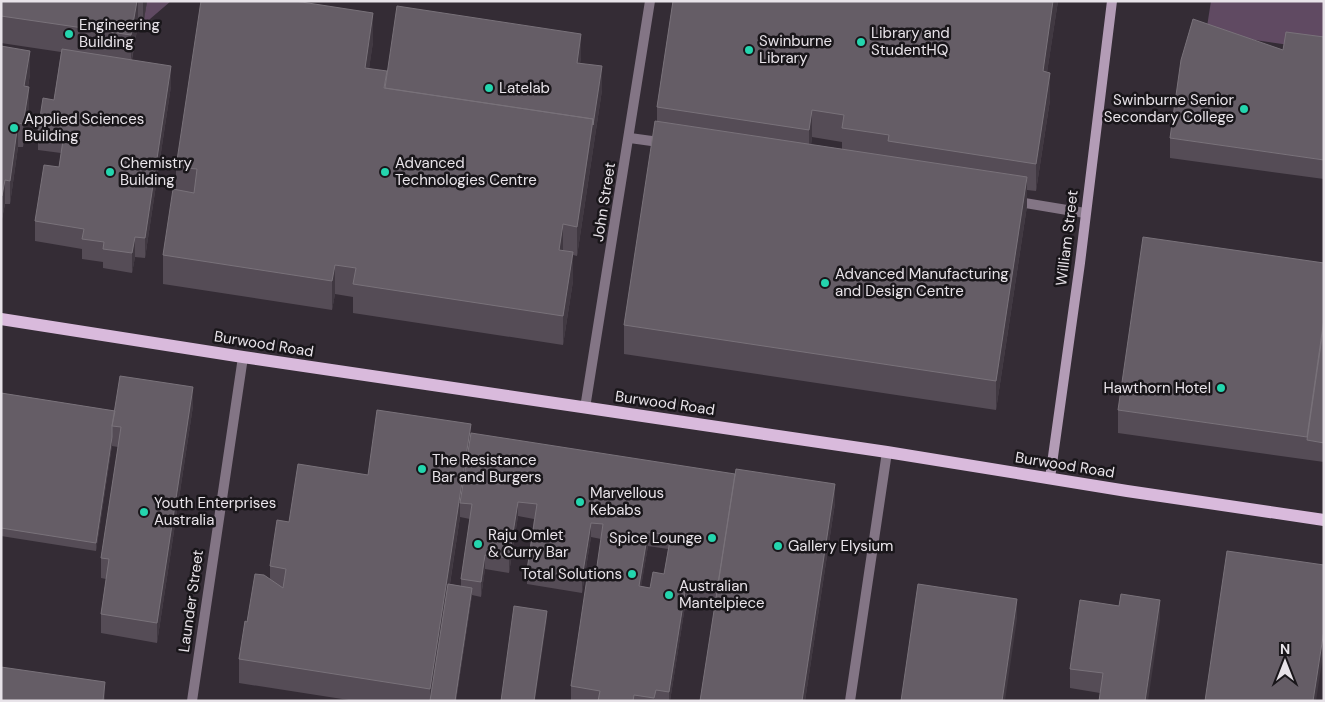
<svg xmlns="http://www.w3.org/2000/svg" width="1325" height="702" font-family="'DM Sans',sans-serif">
<rect width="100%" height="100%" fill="#342c35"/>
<!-- green -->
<path fill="#604a62" d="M 147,1 L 171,1 L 143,25 Z
M 1211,1 L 1324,1 L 1324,50 L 1206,33 Z"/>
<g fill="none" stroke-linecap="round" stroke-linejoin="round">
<!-- street -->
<path stroke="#837585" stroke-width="10" d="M 630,138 L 666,143
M 1013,201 L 1085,213
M 585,408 L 650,1
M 192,701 L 243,357
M 850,701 L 887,452"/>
<!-- secondary -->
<path stroke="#b39cb6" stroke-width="10" d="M 1050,478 L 1080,263 L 1112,1"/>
<!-- primary -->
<path stroke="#d9badc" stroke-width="12" d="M 1,319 L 243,357 L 887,452 L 1127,491 L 1324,520"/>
</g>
<!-- wall -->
<path fill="#554c56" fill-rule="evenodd" d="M 1,1 L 147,1 L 143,25 L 138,24 L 132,60 L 171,86 L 145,258 L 135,257 L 132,273 L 103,268 L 103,262 L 82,259 L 82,249 L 35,241 L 35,221 L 59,167 L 61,153 L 38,150 L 38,130 L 54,100 L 61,52 L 1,43 Z
M 673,1 L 1058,1 L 1047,72 L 1050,100 L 1036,191 L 1027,190 L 1027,206 L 996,410 L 624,354 L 624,325 L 657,122 L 657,107 ZM 812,137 L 842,142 L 842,149 L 811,145 Z
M 1324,37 L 1324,179 L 1170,158 L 1170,138 L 1283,50 Z
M 373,42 L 369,68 L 387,76 L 581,57 L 580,63 L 602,90 L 577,256 L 573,255 L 573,281 L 563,345 L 353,313 L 353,297 L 335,294 L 332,310 L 163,284 L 163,255 L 176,190 L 176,167 Z
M 1,46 L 30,74 L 28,87 L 29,110 L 23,147 L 18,147 L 10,204 L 5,204 L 2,219 L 1,219 Z
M 1324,263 L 1324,462 L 1118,433 L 1118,410 Z
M 1,393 L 115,411 L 193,406 L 157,643 L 101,633 L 101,614 L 106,579 L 101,578 L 101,558 L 118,447 L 112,446 L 112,445 L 96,551 L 1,536 Z
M 471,433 L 835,503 L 805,701 L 700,701 L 715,605 L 686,600 L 670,701 L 571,701 L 571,686 L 595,580 L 601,539 L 591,537 L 582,593 L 527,584 L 527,570 L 534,519 L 518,516 L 509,573 L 485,569 L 481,597 L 472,595 L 456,701 L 355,701 L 239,683 L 239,659 L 247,622 L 270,579 L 270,566 L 289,522 L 368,475 ZM 460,517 L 470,519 L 461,579 L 461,586 L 450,584 ZM 648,546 L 668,549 L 664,574 L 650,588 L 641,586 Z
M 1160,620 L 1100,693 L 1070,688 L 1070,669 Z"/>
<!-- shaded-wall -->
<path fill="#413942" d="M 137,1 L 138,1 L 138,24 L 131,62 L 131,35 Z
M 143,1 L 147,1 L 143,25 Z
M 1053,1 L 1058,1 L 1043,99 L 1043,71 Z
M 373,13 L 373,42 L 365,97 L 365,68 Z
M 581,34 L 581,57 L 577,86 L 577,63 Z
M 30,51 L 30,74 L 24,110 L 24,86 Z
M 171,66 L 171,86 L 145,258 L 145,238 Z
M 602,66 L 602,90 L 577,256 L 577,227 Z
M 1050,73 L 1050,100 L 1036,191 L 1036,164 Z
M 29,87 L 29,110 L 23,147 L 23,124 Z
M 812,110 L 812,137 L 809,157 L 809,130 Z
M 18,123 L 18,147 L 10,204 L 10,181 Z
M 1027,177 L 1027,206 L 996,410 L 996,381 Z
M 5,180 L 5,204 L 2,219 L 2,196 Z
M 563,224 L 563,253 L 559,250 Z
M 135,237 L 135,257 L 132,273 L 132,253 Z
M 573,252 L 573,281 L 563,345 L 563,316 Z
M 335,265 L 335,294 L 332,310 L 332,281 Z
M 193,387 L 193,406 L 157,643 L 157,623 Z
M 471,424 L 471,448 L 460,503 L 460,517 L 432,701 L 430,701 L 430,689 Z
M 112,437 L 112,445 L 96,551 L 96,543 Z
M 835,484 L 835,503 L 805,701 L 802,701 Z
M 518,502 L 518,516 L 509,573 L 509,558 Z
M 591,523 L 591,537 L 582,593 L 582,578 Z
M 648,532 L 648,546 L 639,600 L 639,586 Z
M 485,555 L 485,569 L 481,597 L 481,582 Z
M 686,586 L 686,600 L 670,701 L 669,701 L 669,692 Z
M 472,588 L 472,595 L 456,701 L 455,701 Z
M 1017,599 L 1017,619 L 1005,701 L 1002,701 Z
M 1160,600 L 1160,620 L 1148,701 L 1145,701 Z
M 547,611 L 547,619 L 535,701 L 534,701 Z
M 1324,630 L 1324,649 L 1316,701 L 1313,701 Z
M 105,682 L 105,701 L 103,701 Z"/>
<!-- building -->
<path fill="#655d66" stroke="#79727a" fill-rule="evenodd" d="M 1,1 L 137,1 L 131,35 L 1,16 Z
M 201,1 L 295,1 L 373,13 L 365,68 L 387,71 L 384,88 L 593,119 L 577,227 L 563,224 L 559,250 L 573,252 L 563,316 L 353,284 L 356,268 L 335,265 L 332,281 L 163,255 L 173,189 L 194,193 L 197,169 L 176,167 Z
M 673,1 L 1053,1 L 1043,71 L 1050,73 L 1036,164 L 888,141 L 889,135 L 842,128 L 844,115 L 812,110 L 809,130 L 657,107 Z
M 397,6 L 581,34 L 577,63 L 602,66 L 593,125 L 593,119 L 385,88 Z
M 1193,19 L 1283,50 L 1286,32 L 1324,37 L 1324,160 L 1170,138 L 1181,60 Z
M 1,46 L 30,51 L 24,86 L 29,87 L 23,124 L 18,123 L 10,181 L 5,180 L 2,196 L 1,196 Z
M 62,49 L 171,66 L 145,238 L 135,237 L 132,253 L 103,249 L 104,242 L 82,239 L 84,229 L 35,221 L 44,165 L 59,167 L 64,134 L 38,130 L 43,98 L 54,100 Z
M 655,121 L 1027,177 L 996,381 L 624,325 Z
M 1143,237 L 1324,263 L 1324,319 L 1307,437 L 1118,410 Z
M 1324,323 L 1324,443 L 1307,440 Z
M 120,376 L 193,387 L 157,623 L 101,614 L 109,559 L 101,558 L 121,427 L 112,426 Z
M 1,393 L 115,411 L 112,426 L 112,437 L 96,543 L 1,528 Z
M 377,410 L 471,424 L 430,689 L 239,659 L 245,621 L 247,622 L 255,574 L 264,575 L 283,588 L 286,569 L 270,566 L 277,520 L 289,522 L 298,464 L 368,475 Z
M 471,433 L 735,474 L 717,590 L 686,586 L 669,692 L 656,690 L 654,698 L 634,695 L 633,701 L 598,701 L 600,691 L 571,686 L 587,578 L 595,580 L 603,524 L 591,523 L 582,578 L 527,570 L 537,504 L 518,502 L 509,558 L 485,555 L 481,582 L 461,579 L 472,504 L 460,503 ZM 648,532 L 671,535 L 664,574 L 653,572 L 650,588 L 639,586 Z
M 736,469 L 835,484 L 802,701 L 700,701 Z
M 1227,551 L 1324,565 L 1324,630 L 1313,701 L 1205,701 Z
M 448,584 L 472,588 L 455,701 L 430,701 Z
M 918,584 L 1017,599 L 1002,701 L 901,701 Z
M 1121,594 L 1160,600 L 1145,701 L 1099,701 L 1103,673 L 1070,669 L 1080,600 L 1119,606 Z
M 514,606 L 547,611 L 534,701 L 501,701 Z
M 1,667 L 105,682 L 103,701 L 1,701 Z"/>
<!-- markers -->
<g fill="#24d5ae" stroke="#19161a" stroke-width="2">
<circle cx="69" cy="34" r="5"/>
<circle cx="861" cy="42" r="5"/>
<circle cx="749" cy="50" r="5"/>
<circle cx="489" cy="88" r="5"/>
<circle cx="1244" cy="109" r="5"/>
<circle cx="14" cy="128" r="5"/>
<circle cx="110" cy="172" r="5"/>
<circle cx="385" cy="172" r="5"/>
<circle cx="825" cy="283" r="5"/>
<circle cx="1221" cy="388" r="5"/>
<circle cx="422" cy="469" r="5"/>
<circle cx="580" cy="502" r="5"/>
<circle cx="144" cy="512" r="5"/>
<circle cx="712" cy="538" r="5"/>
<circle cx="478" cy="544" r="5"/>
<circle cx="778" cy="546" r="5"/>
<circle cx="632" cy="574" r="5"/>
<circle cx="669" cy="595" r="5"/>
</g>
<g text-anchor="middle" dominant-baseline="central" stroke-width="5" stroke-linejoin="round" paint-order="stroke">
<!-- poi labels -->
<g font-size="15" fill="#e8e3e9" stroke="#19161a" text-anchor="start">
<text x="79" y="25">Engineering<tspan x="79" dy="17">Building</tspan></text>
<text x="871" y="33">Library and<tspan x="871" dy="17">StudentHQ</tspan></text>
<text x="759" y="41">Swinburne<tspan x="759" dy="17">Library</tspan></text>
<text x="499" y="88">Latelab</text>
<text x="1234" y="100" text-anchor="end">Swinburne Senior<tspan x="1234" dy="17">Secondary College</tspan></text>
<text x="24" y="119">Applied Sciences<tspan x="24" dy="17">Building</tspan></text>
<text x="120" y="163">Chemistry<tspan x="120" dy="17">Building</tspan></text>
<text x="395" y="163">Advanced<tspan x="395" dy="17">Technologies Centre</tspan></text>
<text x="835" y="274">Advanced Manufacturing<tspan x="835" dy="17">and Design Centre</tspan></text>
<text x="1211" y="388" text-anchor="end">Hawthorn Hotel</text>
<text x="432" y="460">The Resistance<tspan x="432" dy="17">Bar and Burgers</tspan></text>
<text x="590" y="493">Marvellous<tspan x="590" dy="17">Kebabs</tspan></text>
<text x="154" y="503">Youth Enterprises<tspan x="154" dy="17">Australia</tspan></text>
<text x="488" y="535">Raju Omlet<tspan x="488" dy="17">&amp; Curry Bar</tspan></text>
<text x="702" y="538" text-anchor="end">Spice Lounge</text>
<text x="788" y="546">Gallery Elysium</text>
<text x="622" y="574" text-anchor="end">Total Solutions</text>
<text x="679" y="586">Australian<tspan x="679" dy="17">Mantelpiece</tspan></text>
</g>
<!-- street labels -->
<g font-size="15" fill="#e8e3e9" stroke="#19161a">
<text transform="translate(604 202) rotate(-81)">John Street</text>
<text transform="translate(1067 238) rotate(-83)">William Street</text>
<text transform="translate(264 344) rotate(9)">Burwood Road</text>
<text transform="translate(665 403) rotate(8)">Burwood Road</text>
<text transform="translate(1065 465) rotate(9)">Burwood Road</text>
<text transform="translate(191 601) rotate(-82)">Launder Street</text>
</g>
</g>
<!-- border -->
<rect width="1325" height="702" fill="none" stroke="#e8e3e9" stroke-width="5"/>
<!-- north arrow -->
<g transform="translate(1285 662)" stroke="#19161a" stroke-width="4" paint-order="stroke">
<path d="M0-4L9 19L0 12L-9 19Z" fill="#e8e3e9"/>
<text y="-8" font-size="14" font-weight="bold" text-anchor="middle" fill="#e8e3e9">N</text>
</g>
</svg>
